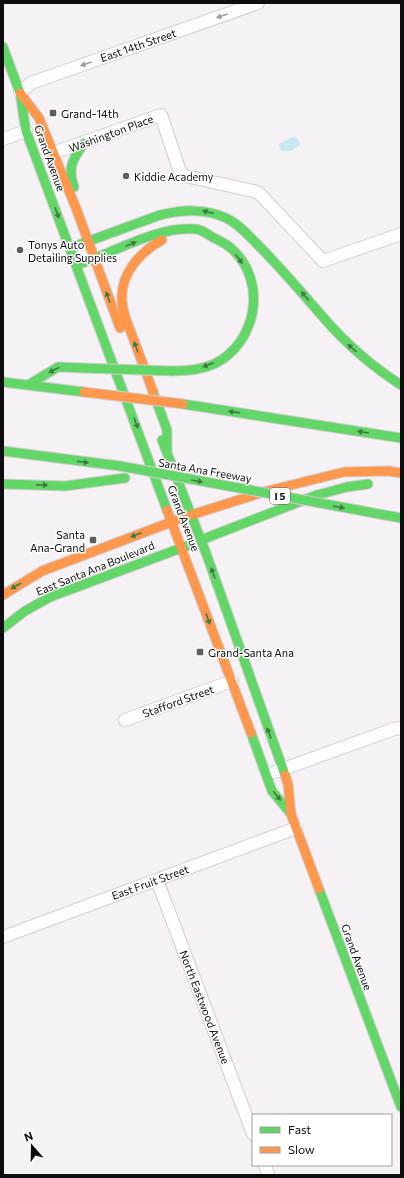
<svg xmlns="http://www.w3.org/2000/svg" width="404" height="1178" font-family="Commissioner,sans-serif">
<rect width="100%" height="100%" fill="#f6f1f5"/>
<!-- water -->
<path fill="#c5e7ed" d="M 291,137 L 297,138 L 300,145 L 291,151 L 281,151 L 279,144 L 289,139 Z"/>
<g fill="none" stroke-linecap="round" stroke-linejoin="round">
<!-- street casing -->
<g stroke="#d1ced1" stroke-width="14">
<path id="street" d="M 20,93 L 31,83 L 258,3
M 3,139 L 26,131
M 53,153 L 161,115 L 181,175 L 258,192 L 323,261 L 401,234
M 125,720 L 232,681
M 275,772 L 394,729 L 401,728
M 157,880 L 253,1134
M 3,937 L 296,828
M 265,1165 L 268,1175"/>
</g>
<!-- fast casing -->
<g stroke="#d1ced1" stroke-width="11">
<path id="fast" d="M 3,47 L 20,93 L 26,131 L 167,510
M 74,187 C 67,167 73,159 84,143
M 70,248 L 160,215 C 182,210 204,208 226,218 C 239,224 248,235 258,245 C 281,268 302,293 323,317 C 347,345 370,365 401,385
M 77,265 C 113,253 157,226 195,229 C 202,229 208,235 214,238 C 220,241 227,244 232,249 C 268,282 257,343 214,364 C 201,370 186,371 172,371
M 3,382 L 84,392
M 28,385 L 58,367 L 83,368
M 153,392 L 167,430 L 167,451
M 183,404 L 401,438
M 162,440 L 206,553 L 285,775
M 3,451 L 120,466
M 3,484 L 65,486 L 125,478
M 201,540 L 317,495 L 347,487 L 368,484
M 3,628 L 25,611 L 50,597 L 192,544
M 251,733 L 272,791 L 291,814
M 319,889 L 401,1107"/>
</g>
<!-- slow casing -->
<g stroke="#d1ced1" stroke-width="11">
<path id="slow" d="M 20,93 L 39,118 L 76,208 L 120,328
M 153,392 C 147,375 141,359 135,343 C 130,329 123,316 122,301 C 120,274 140,252 162,240
M 167,510 L 251,733
M 191,515 L 267,491 L 344,472 L 389,471 L 401,473
M 3,595 L 42,571 L 182,518
M 285,775 L 288,784 L 291,814 L 319,889"/>
</g>
<!-- street -->
<use href="#street" stroke="#fefdfe" stroke-width="12"/>
<!-- fast -->
<use href="#fast" stroke="#63d668" stroke-width="9"/>
<!-- slow -->
<use href="#slow" stroke="#ff974d" stroke-width="9"/>
<!-- fast-bridge casing -->
<g stroke="#d1ced1" stroke-width="11" stroke-linecap="butt">
<path id="fast-bridge" d="M 83,368 L 172,371
M 120,466 L 401,518"/>
</g>
<!-- slow-bridge casing -->
<g stroke="#d1ced1" stroke-width="11" stroke-linecap="butt">
<path id="slow-bridge" d="M 84,392 L 183,404"/>
</g>
<!-- fast-bridge -->
<use href="#fast-bridge" stroke="#63d668" stroke-width="9"/>
<!-- slow-bridge -->
<use href="#slow-bridge" stroke="#ff974d" stroke-width="9"/>
</g>
<!-- one-way arrows -->
<defs><path id="oneway-solid" d="M-6-.8H1V-3.2L6.5 0L1 3.2V.8H-6Z"/></defs>
<g fill="#9e9d9e">
<use href="#oneway-solid" transform="translate(222 16) rotate(161)"/>
<use href="#oneway-solid" transform="translate(86 64) rotate(161)"/>
</g>
<g fill="#3d7c40">
<use href="#oneway-solid" transform="translate(208 212) rotate(-166)"/>
<use href="#oneway-solid" transform="translate(57 213) rotate(70)"/>
<use href="#oneway-solid" transform="translate(131 244) rotate(-22)"/>
<use href="#oneway-solid" transform="translate(239 259) rotate(54)"/>
<use href="#oneway-solid" transform="translate(305 296) rotate(-131)"/>
<use href="#oneway-solid" transform="translate(108 297) rotate(-110)"/>
<use href="#oneway-solid" transform="translate(136 347) rotate(-110)"/>
<use href="#oneway-solid" transform="translate(352 348) rotate(-139)"/>
<use href="#oneway-solid" transform="translate(208 365) rotate(159)"/>
<use href="#oneway-solid" transform="translate(54 370) rotate(153)"/>
<use href="#oneway-solid" transform="translate(234 412) rotate(-172)"/>
<use href="#oneway-solid" transform="translate(136 423) rotate(70)"/>
<use href="#oneway-solid" transform="translate(363 432) rotate(-171)"/>
<use href="#oneway-solid" transform="translate(83 462) rotate(7)"/>
<use href="#oneway-solid" transform="translate(197 481) rotate(10)"/>
<use href="#oneway-solid" transform="translate(42 485) rotate(1)"/>
<use href="#oneway-solid" transform="translate(339 507) rotate(10)"/>
<use href="#oneway-solid" transform="translate(136 535) rotate(159)"/>
<use href="#oneway-solid" transform="translate(213 573) rotate(-110)"/>
<use href="#oneway-solid" transform="translate(16 586) rotate(150)"/>
<use href="#oneway-solid" transform="translate(208 619) rotate(70)"/>
<use href="#oneway-solid" transform="translate(269 733) rotate(-110)"/>
<use href="#oneway-solid" transform="translate(277 796) rotate(51)"/>
</g>
<!-- markers -->
<g fill="#605d60" stroke="#fff" stroke-width="1.5">
<rect x="49" y="109" width="8" height="8" rx="2"/>
<circle cx="126" cy="176" r="4"/>
<circle cx="20" cy="250" r="4"/>
<rect x="89" y="536" width="8" height="8" rx="2"/>
<rect x="196" y="648" width="8" height="8" rx="2"/>
</g>
<g text-anchor="middle" dominant-baseline="central" stroke-width="3" stroke-linejoin="round" paint-order="stroke">
<!-- shield labels -->
<rect fill="#fff" stroke="#575657" stroke-width="1" x="270" y="488" width="20" height="16" rx="3"/>
<g font-size="10" font-weight="bold" fill="#0f0d0f">
<text x="280" y="496">I 5</text>
</g>
<!-- street labels -->
<g font-size="11" fill="#0f0d0f" stroke="#fff">
<text transform="translate(138 45) rotate(-19)">East 14th Street</text>
<text transform="translate(111 133) rotate(-20)">Washington Place</text>
<text transform="translate(50 158) rotate(70)">Grand Avenue</text>
<text transform="translate(205 470) rotate(10)">Santa Ana Freeway</text>
<text transform="translate(184 518) rotate(69)">Grand Avenue</text>
<text transform="translate(95 568) rotate(-22)">East Santa Ana Boulevard</text>
<text transform="translate(178 701) rotate(-20)">Stafford Street</text>
<text transform="translate(150 882) rotate(-20)">East Fruit Street</text>
<text transform="translate(357 957) rotate(70)">Grand Avenue</text>
<text transform="translate(205 1007) rotate(69)">North Eastwood Avenue</text>
</g>
<!-- poi labels -->
<g font-size="11" fill="#0f0d0f" stroke="#fff" text-anchor="start">
<text x="61" y="113">Grand-14th</text>
<text x="134" y="176">Kiddie Academy</text>
<text x="28" y="244">Tonys Auto<tspan x="28" dy="13">Detailing Supplies</tspan></text>
<text x="85" y="534" text-anchor="end">Santa<tspan x="85" dy="13">Ana-Grand</tspan></text>
<text x="208" y="652">Grand-Santa Ana</text>
</g>
</g>
<!-- border -->
<rect width="404" height="1178" fill="none" stroke="#0f0d0f" stroke-width="8"/>
<!-- legend -->
<rect x="252" y="1114" width="140" height="52" fill="#ffffff" stroke="#9f9e9f"/>
<rect x="260" y="1127" width="20" height="6" fill="#63d668" stroke="#9f9e9f"/>
<text x="288" y="1134" font-size="12" fill="#0f0d0f">Fast</text>
<rect x="260" y="1147" width="20" height="6" fill="#ff974d" stroke="#9f9e9f"/>
<text x="288" y="1154" font-size="12" fill="#0f0d0f">Slow</text>
<!-- north arrow -->
<g transform="translate(32 1146) rotate(340)" stroke="#ffffff" stroke-width="3" paint-order="stroke">
<path d="M0-3L7 15L0 10L-7 15Z" fill="#0f0d0f"/>
<text y="-6" font-size="11" font-weight="bold" text-anchor="middle" fill="#0f0d0f">N</text>
</g>
</svg>
